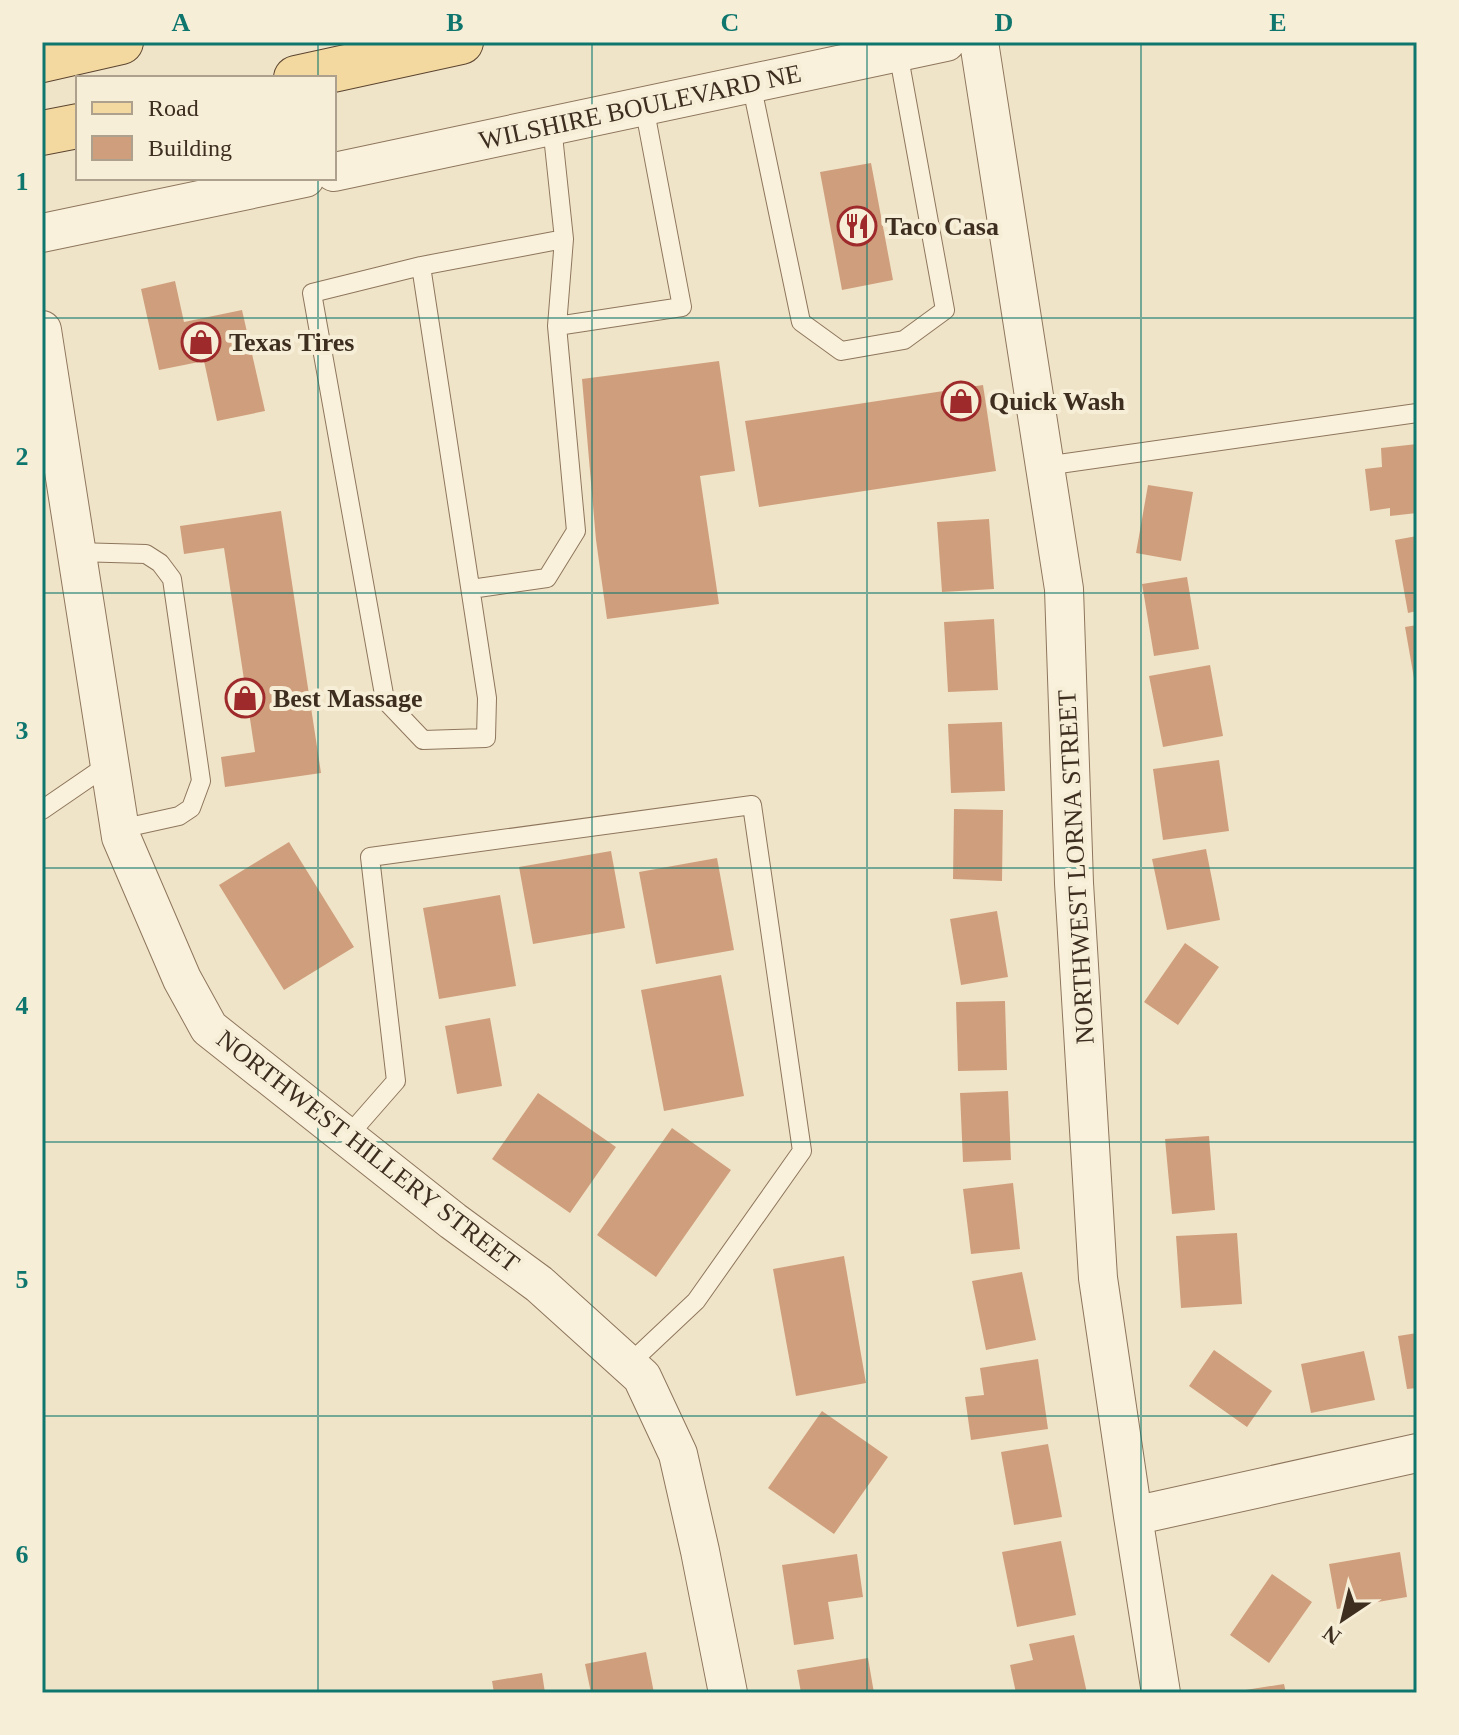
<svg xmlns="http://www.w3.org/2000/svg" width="1459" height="1735" font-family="Georgia,serif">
<rect width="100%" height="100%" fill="#f0e4c8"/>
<!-- building -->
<path fill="#cf9f7d" d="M 871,163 L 893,280 L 842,290 L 820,172 Z
M 175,281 L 184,322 L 242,310 L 265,411 L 217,421 L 204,361 L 159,370 L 141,289 Z
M 719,361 L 735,471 L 700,476 L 719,604 L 607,619 L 596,540 L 582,379 Z
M 983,385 L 996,471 L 759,507 L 745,421 Z
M 1417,444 L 1417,513 L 1390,516 L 1390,508 L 1370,511 L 1365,469 L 1382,467 L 1381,448 Z
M 1148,485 L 1193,492 L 1181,561 L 1136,553 Z
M 281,511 L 321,773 L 225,787 L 221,757 L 255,752 L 224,548 L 184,554 L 180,526 Z
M 989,519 L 994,589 L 942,592 L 937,522 Z
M 1417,536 L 1417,611 L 1408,613 L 1395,540 Z
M 1187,577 L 1199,649 L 1154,656 L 1142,584 Z
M 994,619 L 998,690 L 948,692 L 944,622 Z
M 1417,625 L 1417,684 L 1415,684 L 1405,627 Z
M 1210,665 L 1223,736 L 1163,747 L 1149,676 Z
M 1002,722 L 1005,791 L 951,793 L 948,724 Z
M 1219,760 L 1229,831 L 1163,840 L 1153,769 Z
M 954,809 L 1003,810 L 1002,881 L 953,879 Z
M 289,842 L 354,947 L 284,990 L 219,885 Z
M 1206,849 L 1220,920 L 1167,930 L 1152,859 Z
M 611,851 L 625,928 L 533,944 L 519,867 Z
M 717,858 L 734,950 L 656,964 L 639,872 Z
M 500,895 L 516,986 L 439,999 L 423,908 Z
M 997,911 L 1008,977 L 961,985 L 950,919 Z
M 1185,943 L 1219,967 L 1178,1025 L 1144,1002 Z
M 721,975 L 744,1096 L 664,1111 L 641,990 Z
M 1005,1001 L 1007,1070 L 958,1071 L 956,1002 Z
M 490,1018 L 502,1086 L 457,1094 L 445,1026 Z
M 1008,1091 L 1011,1160 L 963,1162 L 960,1093 Z
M 538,1093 L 616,1147 L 570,1213 L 492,1159 Z
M 672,1128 L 731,1170 L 656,1277 L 597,1235 Z
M 1209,1136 L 1215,1210 L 1172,1214 L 1165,1139 Z
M 1013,1183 L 1020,1249 L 971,1254 L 963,1189 Z
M 1237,1233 L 1242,1304 L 1181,1308 L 1176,1236 Z
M 844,1256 L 866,1383 L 796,1396 L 773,1269 Z
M 1022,1272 L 1036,1340 L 986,1350 L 972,1281 Z
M 1417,1333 L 1417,1388 L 1407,1389 L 1398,1336 Z
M 1214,1350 L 1272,1391 L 1247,1427 L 1189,1386 Z
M 1364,1351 L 1375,1400 L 1311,1413 L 1301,1364 Z
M 1038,1359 L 1048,1429 L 971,1440 L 965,1397 L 984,1395 L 980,1368 Z
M 822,1411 L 888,1457 L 834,1534 L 768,1488 Z
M 1048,1444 L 1062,1517 L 1014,1525 L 1001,1452 Z
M 1061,1541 L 1076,1615 L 1017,1627 L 1002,1552 Z
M 1400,1552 L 1407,1597 L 1337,1609 L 1329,1564 Z
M 857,1554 L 863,1597 L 828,1602 L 834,1639 L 794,1645 L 782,1565 Z
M 1272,1574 L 1312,1602 L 1269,1663 L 1230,1635 Z
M 1074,1635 L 1087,1693 L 1016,1693 L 1010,1665 L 1033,1660 L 1029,1644 Z
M 646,1652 L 654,1693 L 591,1693 L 585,1664 Z
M 868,1658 L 874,1693 L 801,1693 L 797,1670 Z
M 542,1673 L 545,1693 L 494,1693 L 492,1681 Z
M 1284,1684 L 1286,1693 L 1239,1693 L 1239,1691 Z"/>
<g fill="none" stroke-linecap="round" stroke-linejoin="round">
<!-- service casing -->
<g stroke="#8d765c" stroke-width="20">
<path id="service" d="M 751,83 L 801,322 L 841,351 L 904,340 L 945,310 L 898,52
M 552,126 L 564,239 L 557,326 L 682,307 L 644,106
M 421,266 L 312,293 L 385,700 L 423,740 L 486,738 L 487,698 L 421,266 L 564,239
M 1045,466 L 1417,413
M 76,552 L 146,554 L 160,563 L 172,579 L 201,781 L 191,808 L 179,816 L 120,829
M 471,589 L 547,578 L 576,531 L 557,326
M 42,810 L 109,764
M 347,1137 L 396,1081 L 370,857 L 752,805 L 802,1151 L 696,1301 L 628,1365"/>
</g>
<!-- minor casing -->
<g stroke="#8d765c" stroke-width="40">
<path id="minor" d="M 979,42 L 1064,589 L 1074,883 L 1098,1278 L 1133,1516 L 1161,1693
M 334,172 L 946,42
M 42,233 L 305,178
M 42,330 L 121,837 L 182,979 L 209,1028 L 453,1221 L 539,1284 L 642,1377 L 678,1454 L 700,1551 L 728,1693
M 1133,1516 L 1417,1453"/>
</g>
<!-- primary casing -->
<g stroke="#5b4430" stroke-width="46">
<path id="primary" d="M 42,60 L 121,42
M 296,78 L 461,42
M 42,133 L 78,126"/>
</g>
<!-- service -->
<use href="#service" stroke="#faf1dc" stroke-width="18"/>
<!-- minor -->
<use href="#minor" stroke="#faf1dc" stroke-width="38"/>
<!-- primary -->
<use href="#primary" stroke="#f3d9a0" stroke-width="44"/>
</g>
<!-- grid -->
<path fill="none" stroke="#0f766e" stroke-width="2" stroke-opacity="0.55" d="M 318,42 L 318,78M 592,42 L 592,1693M 867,42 L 867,1693M 1141,42 L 1141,1693M 318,178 L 318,1693M 42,318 L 1417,318M 42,593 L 1417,593M 42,868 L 1417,868M 42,1142 L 1417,1142M 42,1416 L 1417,1416"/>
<!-- icons -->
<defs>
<g id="restaurant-ring" transform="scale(2)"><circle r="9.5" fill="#f7eed8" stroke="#9e2a2b" stroke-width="1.5"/><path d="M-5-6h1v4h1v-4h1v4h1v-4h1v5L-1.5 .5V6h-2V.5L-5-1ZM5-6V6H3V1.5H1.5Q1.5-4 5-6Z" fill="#9e2a2b"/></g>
<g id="shop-ring" transform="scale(2)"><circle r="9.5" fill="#f7eed8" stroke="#9e2a2b" stroke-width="1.5"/><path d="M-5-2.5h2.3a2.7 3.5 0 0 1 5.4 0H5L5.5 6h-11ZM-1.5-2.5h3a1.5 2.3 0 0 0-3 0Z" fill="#9e2a2b"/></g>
</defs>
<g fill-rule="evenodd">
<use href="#restaurant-ring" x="857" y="226"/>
<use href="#shop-ring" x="201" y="342"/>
<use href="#shop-ring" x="961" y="401"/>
<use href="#shop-ring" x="245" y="698"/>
</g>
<g text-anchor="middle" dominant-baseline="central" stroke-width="8" stroke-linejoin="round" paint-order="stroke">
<!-- street labels -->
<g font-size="26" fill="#3d2e20" stroke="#f7eed8">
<text transform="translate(640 107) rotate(-12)">WILSHIRE BOULEVARD NE</text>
<text transform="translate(1076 867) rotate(-93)">NORTHWEST LORNA STREET</text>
<text transform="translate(368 1151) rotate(38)">NORTHWEST HILLERY STREET</text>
</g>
<!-- poi labels -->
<g font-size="26" font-weight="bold" fill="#3d2e20" stroke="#f7eed8" text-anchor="start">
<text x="885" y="226">Taco Casa</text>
<text x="229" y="342">Texas Tires</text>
<text x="989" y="401">Quick Wash</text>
<text x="273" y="698">Best Massage</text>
</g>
</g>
<!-- border -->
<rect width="1459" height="1735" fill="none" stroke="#f7eed8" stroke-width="88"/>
<!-- legend -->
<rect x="76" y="76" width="260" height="104" fill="#f7eed8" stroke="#ada18e" stroke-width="2"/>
<rect x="92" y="102" width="40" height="12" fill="#f3d9a0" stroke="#ada18e" stroke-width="2"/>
<text x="148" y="116" font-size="24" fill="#3d2e20">Road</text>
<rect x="92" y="136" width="40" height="24" fill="#cf9f7d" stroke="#ada18e" stroke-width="2"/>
<text x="148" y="156" font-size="24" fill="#3d2e20">Building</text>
<!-- north arrow -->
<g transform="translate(1343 1619) rotate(215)" stroke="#f7eed8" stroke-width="6" paint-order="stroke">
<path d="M0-6L14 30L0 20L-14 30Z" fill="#3d2e20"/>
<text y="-12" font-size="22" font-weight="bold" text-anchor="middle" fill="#3d2e20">N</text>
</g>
<rect x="44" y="44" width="1371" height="1647" fill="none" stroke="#0f766e" stroke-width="3"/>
<g font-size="26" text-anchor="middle" font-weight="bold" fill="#0f766e">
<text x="181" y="31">A</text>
<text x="455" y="31">B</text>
<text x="730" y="31">C</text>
<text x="1004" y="31">D</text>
<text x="1278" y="31">E</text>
<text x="22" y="190">1</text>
<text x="22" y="465">2</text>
<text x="22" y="739">3</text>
<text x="22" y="1014">4</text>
<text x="22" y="1288">5</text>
<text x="22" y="1563">6</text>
</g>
</svg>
